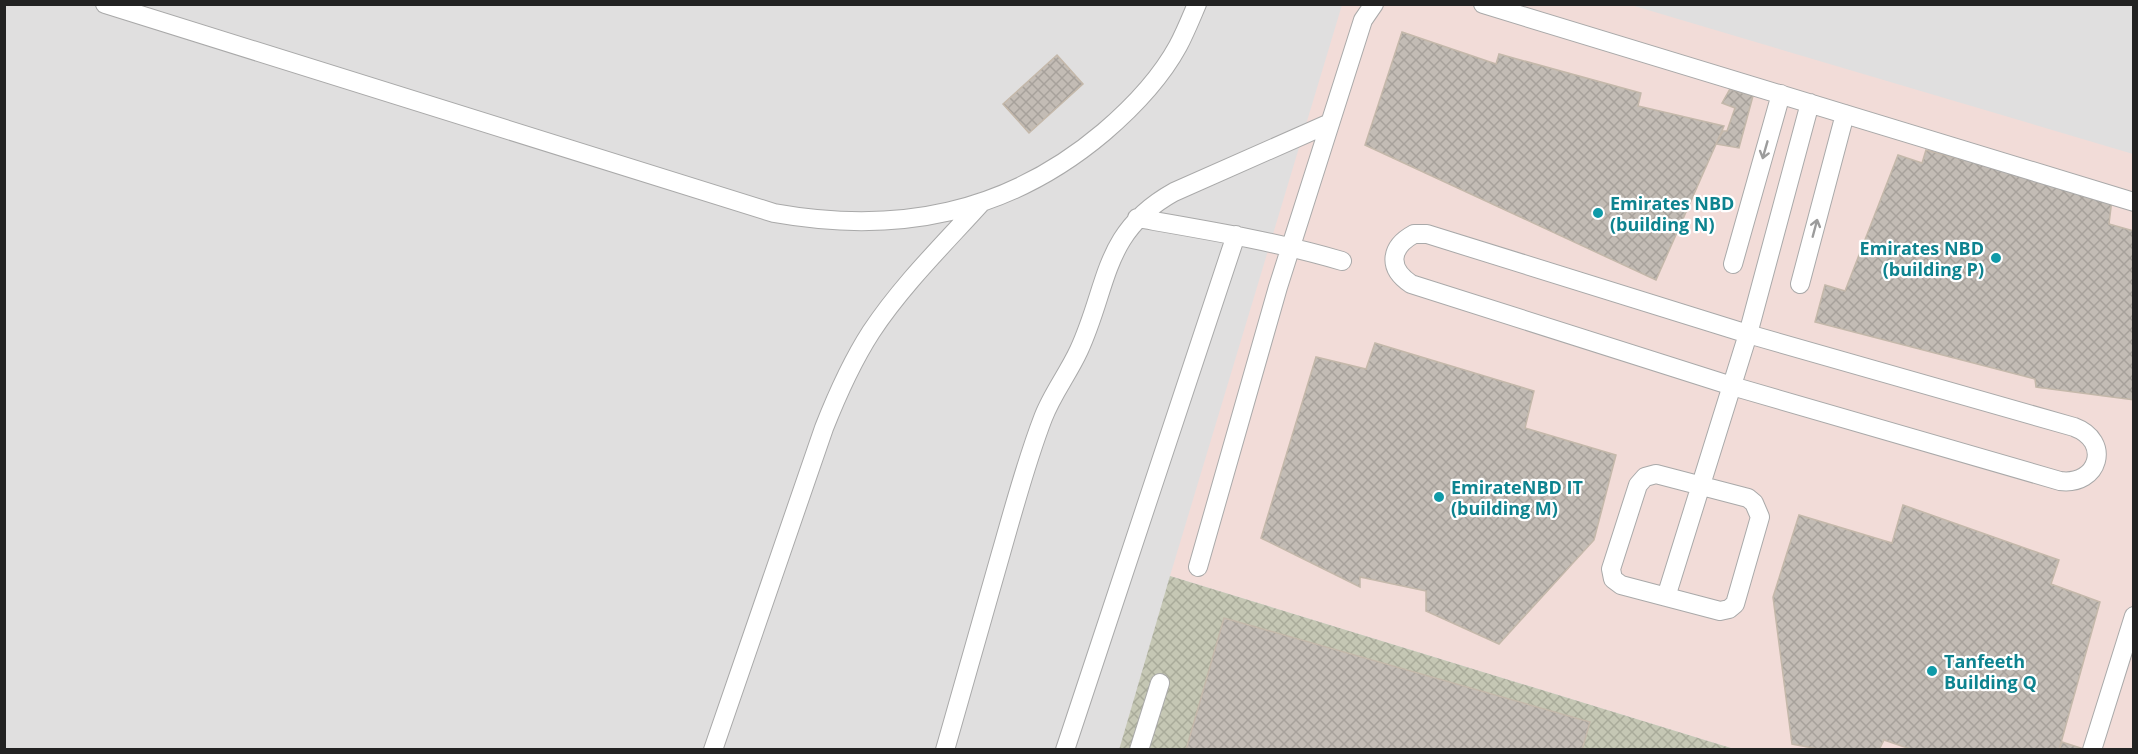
<svg xmlns="http://www.w3.org/2000/svg" width="2138" height="754" font-family="'Open Sans',sans-serif">
<defs>
<pattern id="construction-cross-hatch" width="8" height="8" patternUnits="userSpaceOnUse" patternTransform="scale(1.5)"><rect width="8" height="8" fill="#c5c7b4"/><path d="M0 0l8 8M0 8l8-8" fill="none" stroke="#a9ab9a"/></pattern>
<pattern id="building-cross-hatch" width="8" height="8" patternUnits="userSpaceOnUse" patternTransform="scale(1.5)"><rect width="8" height="8" fill="#c3bcb5"/><path d="M0 0l8 8M0 8l8-8" fill="none" stroke="#a7a19b"/></pattern>
</defs>
<rect width="100%" height="100%" fill="#f2f0e9"/>
<!-- residential -->
<path fill="#e0dfdf" d="M 4,5 L 2133,5 L 2133,749 L 5,749 Z"/>
<!-- commercial -->
<path fill="#f2dcd8" d="M 1342,5 L 1631,5 L 2133,154 L 2133,749 L 1734,749 L 1170,576 Z"/>
<!-- construction -->
<path fill="url(#construction-cross-hatch)" d="M 1170,576 L 1734,749 L 1119,750 Z"/>
<!-- building -->
<path fill="url(#building-cross-hatch)" stroke="#c4b8aa" stroke-width="1.5" d="M 1402,32 L 1496,64 L 1499,54 L 1641,93 L 1638,106 L 1724,126 L 1656,280 L 1365,145 Z
M 1057,55 L 1083,84 L 1029,133 L 1003,104 Z
M 1730,89 L 1753,96 L 1739,148 L 1716,144 L 1723,131 L 1727,131 L 1735,108 L 1722,103 Z
M 1926,150 L 2112,199 L 2109,224 L 2134,231 L 2134,400 L 2036,387 L 2035,379 L 1815,322 L 1825,285 L 1845,291 L 1898,155 L 1922,163 Z
M 1375,343 L 1534,391 L 1525,428 L 1616,455 L 1594,540 L 1499,644 L 1426,611 L 1426,591 L 1360,577 L 1360,587 L 1261,538 L 1316,357 L 1366,369 Z
M 1903,505 L 2059,560 L 2051,584 L 2100,602 L 2059,750 L 1913,750 L 1884,740 L 1879,750 L 1823,750 L 1792,744 L 1773,597 L 1799,515 L 1892,543 Z
M 1224,618 L 1590,722 L 1582,750 L 1186,750 Z
M 2062,742 L 2084,749 L 2083,750 L 2059,750 Z"/>
<g fill="none" stroke-linecap="round" stroke-linejoin="round">
<!-- lane casing -->
<g stroke="#a9a9a9" stroke-width="20">
<path id="lane" d="M 105,4 L 774,213 C 897,235 1007,214 1104,132 C 1132,108 1160,79 1178,46 C 1185,33 1191,18 1197,4
M 1483,4 L 2134,202
M 1137,218 C 1206,230 1274,241 1342,261
M 1414,234 L 1427,234 L 1748,334 L 2074,427 C 2112,441 2099,486 2060,481 L 1732,386 L 1411,284 C 1387,268 1390,247 1414,234 Z
M 1733,264 L 1781,94
M 1800,284 L 1845,114
M 1656,474 L 1748,498 L 1754,503 L 1760,517 L 1735,604 L 1729,609 L 1720,611 L 1621,585 L 1613,579 L 1611,569 L 1638,485 L 1645,477 Z
M 1198,567 L 1278,287 L 1363,20 L 1374,4
M 1666,597 L 1748,334 L 1810,103
M 713,750 L 824,428 C 837,395 851,363 871,332 C 902,285 944,244 982,202
M 945,750 C 964,684 982,618 1001,553 C 1014,508 1026,462 1043,418 C 1052,394 1068,374 1079,350 C 1109,285 1102,232 1174,192 L 1330,123
M 1065,750 L 1236,235
M 1139,750 L 1160,683
M 2092,750 L 2134,616"/>
</g>
<!-- lane -->
<use href="#lane" stroke="#fff" stroke-width="18"/>
</g>
<!-- one-way arrows -->
<defs><path id="oneway-shaft" d="M-6 0H5M1.5-3L5.5 0L1.5 3" fill="none" stroke-width="1.6" stroke-linecap="round" stroke-linejoin="round" transform="scale(1.5)"/></defs>
<g stroke="#9c9c9c">
<use href="#oneway-shaft" transform="translate(1765 150) rotate(106)"/>
<use href="#oneway-shaft" transform="translate(1815 228) rotate(-75)"/>
</g>
<!-- markers -->
<g fill="#0f9aa8" stroke="#fff" stroke-width="2">
<circle cx="1598" cy="213" r="6"/>
<circle cx="1996" cy="258" r="6"/>
<circle cx="1439" cy="497" r="6"/>
<circle cx="1932" cy="671" r="6"/>
</g>
<g text-anchor="middle" dominant-baseline="central" stroke-width="4.5" stroke-linejoin="round" paint-order="stroke">
<!-- culture labels -->
<g font-size="18" font-weight="bold" fill="#0d838f" stroke="#fff" text-anchor="start">
<text x="1610" y="203">Emirates NBD<tspan x="1610" dy="21">(building N)</tspan></text>
<text x="1984" y="248" text-anchor="end">Emirates NBD<tspan x="1984" dy="21">(building P)</tspan></text>
<text x="1451" y="487">EmirateNBD IT<tspan x="1451" dy="21">(building M)</tspan></text>
<text x="1944" y="661">Tanfeeth<tspan x="1944" dy="21">Building Q</tspan></text>
</g>
</g>
<!-- border -->
<rect width="2138" height="754" fill="none" stroke="#222222" stroke-width="12"/>
</svg>
